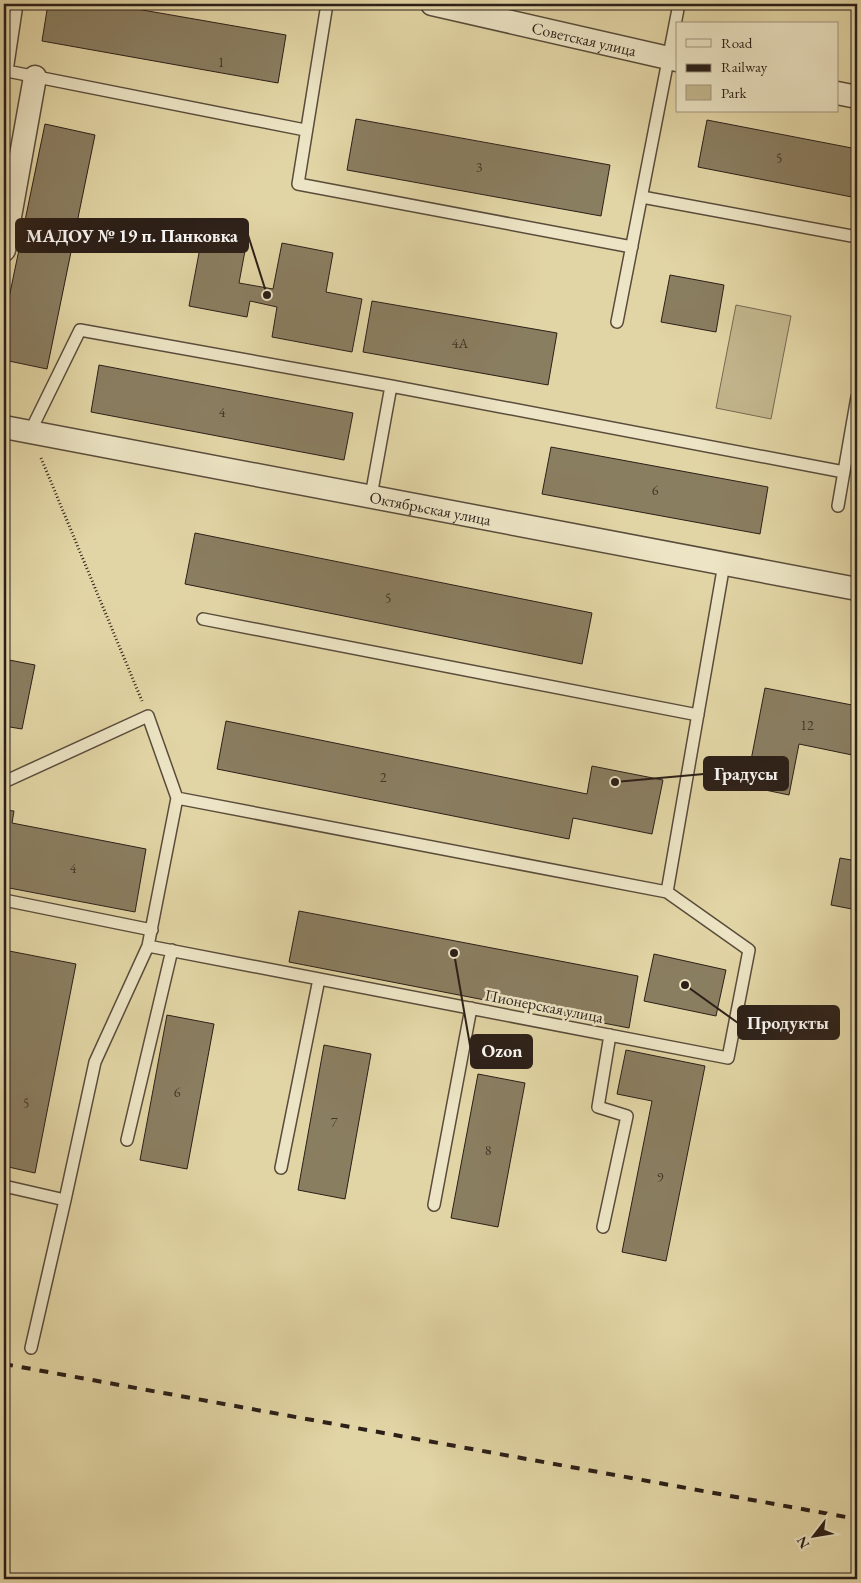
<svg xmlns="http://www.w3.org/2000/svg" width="861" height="1583" font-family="'EB Garamond',serif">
<rect width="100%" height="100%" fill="#e2d5a5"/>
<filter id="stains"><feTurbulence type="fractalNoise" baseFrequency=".004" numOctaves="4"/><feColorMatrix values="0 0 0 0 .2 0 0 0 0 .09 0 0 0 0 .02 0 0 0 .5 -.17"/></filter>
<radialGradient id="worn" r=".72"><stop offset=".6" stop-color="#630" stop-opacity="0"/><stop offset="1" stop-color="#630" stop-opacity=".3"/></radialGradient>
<!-- green -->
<path fill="#c3b68d" stroke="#776a52" d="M 736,305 L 791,316 L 771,419 L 716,408 Z"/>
<!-- building -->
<path fill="#8a7e61" stroke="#2b1f18" d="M 48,4 L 108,4 L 286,35 L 278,83 L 42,41 Z
M 356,119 L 610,165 L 601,216 L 347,170 Z
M 707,120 L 857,149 L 857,198 L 698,167 Z
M 45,124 L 95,135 L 47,369 L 4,360 L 4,322 Z
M 203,232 L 247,240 L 239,283 L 273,289 L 282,243 L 333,253 L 326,292 L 362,299 L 352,352 L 272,337 L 277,307 L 250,301 L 247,317 L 189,306 Z
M 670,275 L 724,285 L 716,332 L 661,322 Z
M 372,301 L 557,333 L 548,385 L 363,352 Z
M 99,365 L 353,413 L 344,460 L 91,412 Z
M 551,447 L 768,487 L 760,534 L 542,494 Z
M 195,533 L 592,613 L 582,664 L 185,584 Z
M 4,659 L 35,665 L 22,729 L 4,726 Z
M 765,688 L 857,706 L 857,756 L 799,744 L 789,795 L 746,786 Z
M 226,721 L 587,794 L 592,766 L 663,780 L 652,834 L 573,818 L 569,839 L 217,769 Z
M 4,810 L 14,811 L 12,823 L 146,849 L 135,912 L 4,887 Z
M 840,858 L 857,861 L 857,910 L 831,905 Z
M 299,911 L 638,976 L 629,1028 L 289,962 Z
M 4,950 L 76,964 L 35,1173 L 4,1166 L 4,1039 L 8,1017 L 4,1016 Z
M 654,954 L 726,970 L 716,1016 L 644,1001 Z
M 167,1015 L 214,1024 L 187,1169 L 140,1160 Z
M 324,1045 L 371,1054 L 345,1199 L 298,1190 Z
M 626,1050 L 705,1066 L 666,1261 L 622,1252 L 652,1101 L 617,1094 Z
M 478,1074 L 525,1083 L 498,1227 L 451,1218 Z"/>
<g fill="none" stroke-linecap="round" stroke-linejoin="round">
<!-- lane casing -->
<g stroke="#594c3b" stroke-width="14">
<path id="lane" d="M 17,4 L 7,71 L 305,130
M 327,4 L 298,184 L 632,247
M 642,197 L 857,237
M 617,322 L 679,4
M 30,432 L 80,330 L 391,386
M 371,496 L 391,386 L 844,472
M 838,506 L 857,397
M 203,619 L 698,715
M 4,782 L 148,716 L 177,798 L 148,946 L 95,1062 L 65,1200 L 31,1348
M 177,798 L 667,892 L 724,564
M 4,900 L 152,930
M 148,946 L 728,1058 L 749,950 L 667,892
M 127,1140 L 172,950
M 281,1168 L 319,979
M 4,1186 L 65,1200
M 434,1205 L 471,1008
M 603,1227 L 627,1116 L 598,1107 L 610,1035"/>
</g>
<!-- street casing -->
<g stroke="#594c3b" stroke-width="25">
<g id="street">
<path id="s1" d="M 432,4 L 677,60"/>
<path d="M 837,93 L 857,97"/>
<path d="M 4,250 L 35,77"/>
<path id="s2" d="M 4,427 L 857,589"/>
</g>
</g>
<!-- path -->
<path stroke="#2b1f18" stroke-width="3" stroke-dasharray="1 2.5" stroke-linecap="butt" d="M 41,458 L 142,701"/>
<!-- lane -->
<use href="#lane" stroke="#ece4c4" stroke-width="11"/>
<!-- street -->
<use href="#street" stroke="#ece4c4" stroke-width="22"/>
<!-- rail -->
<path stroke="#2b1f18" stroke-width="4" stroke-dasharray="9 9" stroke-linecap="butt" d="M 4,1364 L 857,1519"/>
</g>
<g text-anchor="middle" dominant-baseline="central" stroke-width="5" stroke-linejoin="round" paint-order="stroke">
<!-- number labels -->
<g font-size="14" fill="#43372a">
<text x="221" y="62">1</text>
<text x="779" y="158">5</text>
<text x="479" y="167">3</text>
<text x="460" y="343">4А</text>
<text x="222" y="412">4</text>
<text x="655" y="490">6</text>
<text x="388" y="598">5</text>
<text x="807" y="725">12</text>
<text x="383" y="777">2</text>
<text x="73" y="868">4</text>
<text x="177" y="1092">6</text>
<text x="26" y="1103">5</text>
<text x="334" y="1122">7</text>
<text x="488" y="1150">8</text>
<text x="660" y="1177">9</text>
</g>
<!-- street labels -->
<g font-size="16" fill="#2b1f18" stroke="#ece4c4">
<text stroke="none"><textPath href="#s1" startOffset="156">Советская улица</textPath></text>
<text stroke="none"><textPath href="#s2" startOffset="434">Октябрьская улица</textPath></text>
<text transform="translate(544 1006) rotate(11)">Пионерская улица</text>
</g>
</g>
<!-- callouts -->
<path fill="none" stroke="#2b1f18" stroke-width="2" d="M267 295L248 235M615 782L704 774M685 985L738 1023M454 953L471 1051"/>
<g fill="#2b1f18" stroke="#ece4c4" stroke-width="2">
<circle cx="267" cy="295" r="5"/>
<circle cx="615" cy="782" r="5"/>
<circle cx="685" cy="985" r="5"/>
<circle cx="454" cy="953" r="5"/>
</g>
<g fill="#2b1f18" stroke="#2b1f18" stroke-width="2">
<rect x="16" y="219" width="232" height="33" rx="5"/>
<rect x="704" y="757" width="84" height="33" rx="5"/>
<rect x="738" y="1006" width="101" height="33" rx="5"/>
<rect x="471" y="1035" width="61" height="33" rx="5"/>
</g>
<g font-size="18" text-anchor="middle" font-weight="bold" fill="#fff">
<text x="132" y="242">МАДОУ № 19 п. Панковка</text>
<text x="746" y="780">Градусы</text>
<text x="788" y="1029">Продукты</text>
<text x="502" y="1057">Ozon</text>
</g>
<!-- margin -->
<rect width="861" height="1583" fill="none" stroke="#e2d5a5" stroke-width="20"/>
<rect x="5" y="5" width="851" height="1573" fill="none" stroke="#2b1f18" stroke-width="2.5"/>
<rect x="10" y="10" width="841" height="1563" fill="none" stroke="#2b1f18"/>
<!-- legend -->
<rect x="676" y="22" width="162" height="90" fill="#ece4c4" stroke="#9f957f"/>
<rect x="686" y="39" width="25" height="8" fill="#ece4c4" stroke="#9f957f"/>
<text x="721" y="48" font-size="15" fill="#2b1f18">Road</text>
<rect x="686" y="64" width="25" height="8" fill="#2b1f18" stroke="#9f957f"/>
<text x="721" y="72" font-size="15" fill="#2b1f18">Railway</text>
<rect x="686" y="85" width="25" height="15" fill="#c3b68d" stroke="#9f957f"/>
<text x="721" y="98" font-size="15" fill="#2b1f18">Park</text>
<!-- north arrow -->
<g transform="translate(814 1536) rotate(239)" stroke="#ece4c4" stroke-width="4" paint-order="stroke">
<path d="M0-4L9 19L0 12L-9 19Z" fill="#2b1f18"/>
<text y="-8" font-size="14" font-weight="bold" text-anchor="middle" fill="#2b1f18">N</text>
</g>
<rect width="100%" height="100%" filter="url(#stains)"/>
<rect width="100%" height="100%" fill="url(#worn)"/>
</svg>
